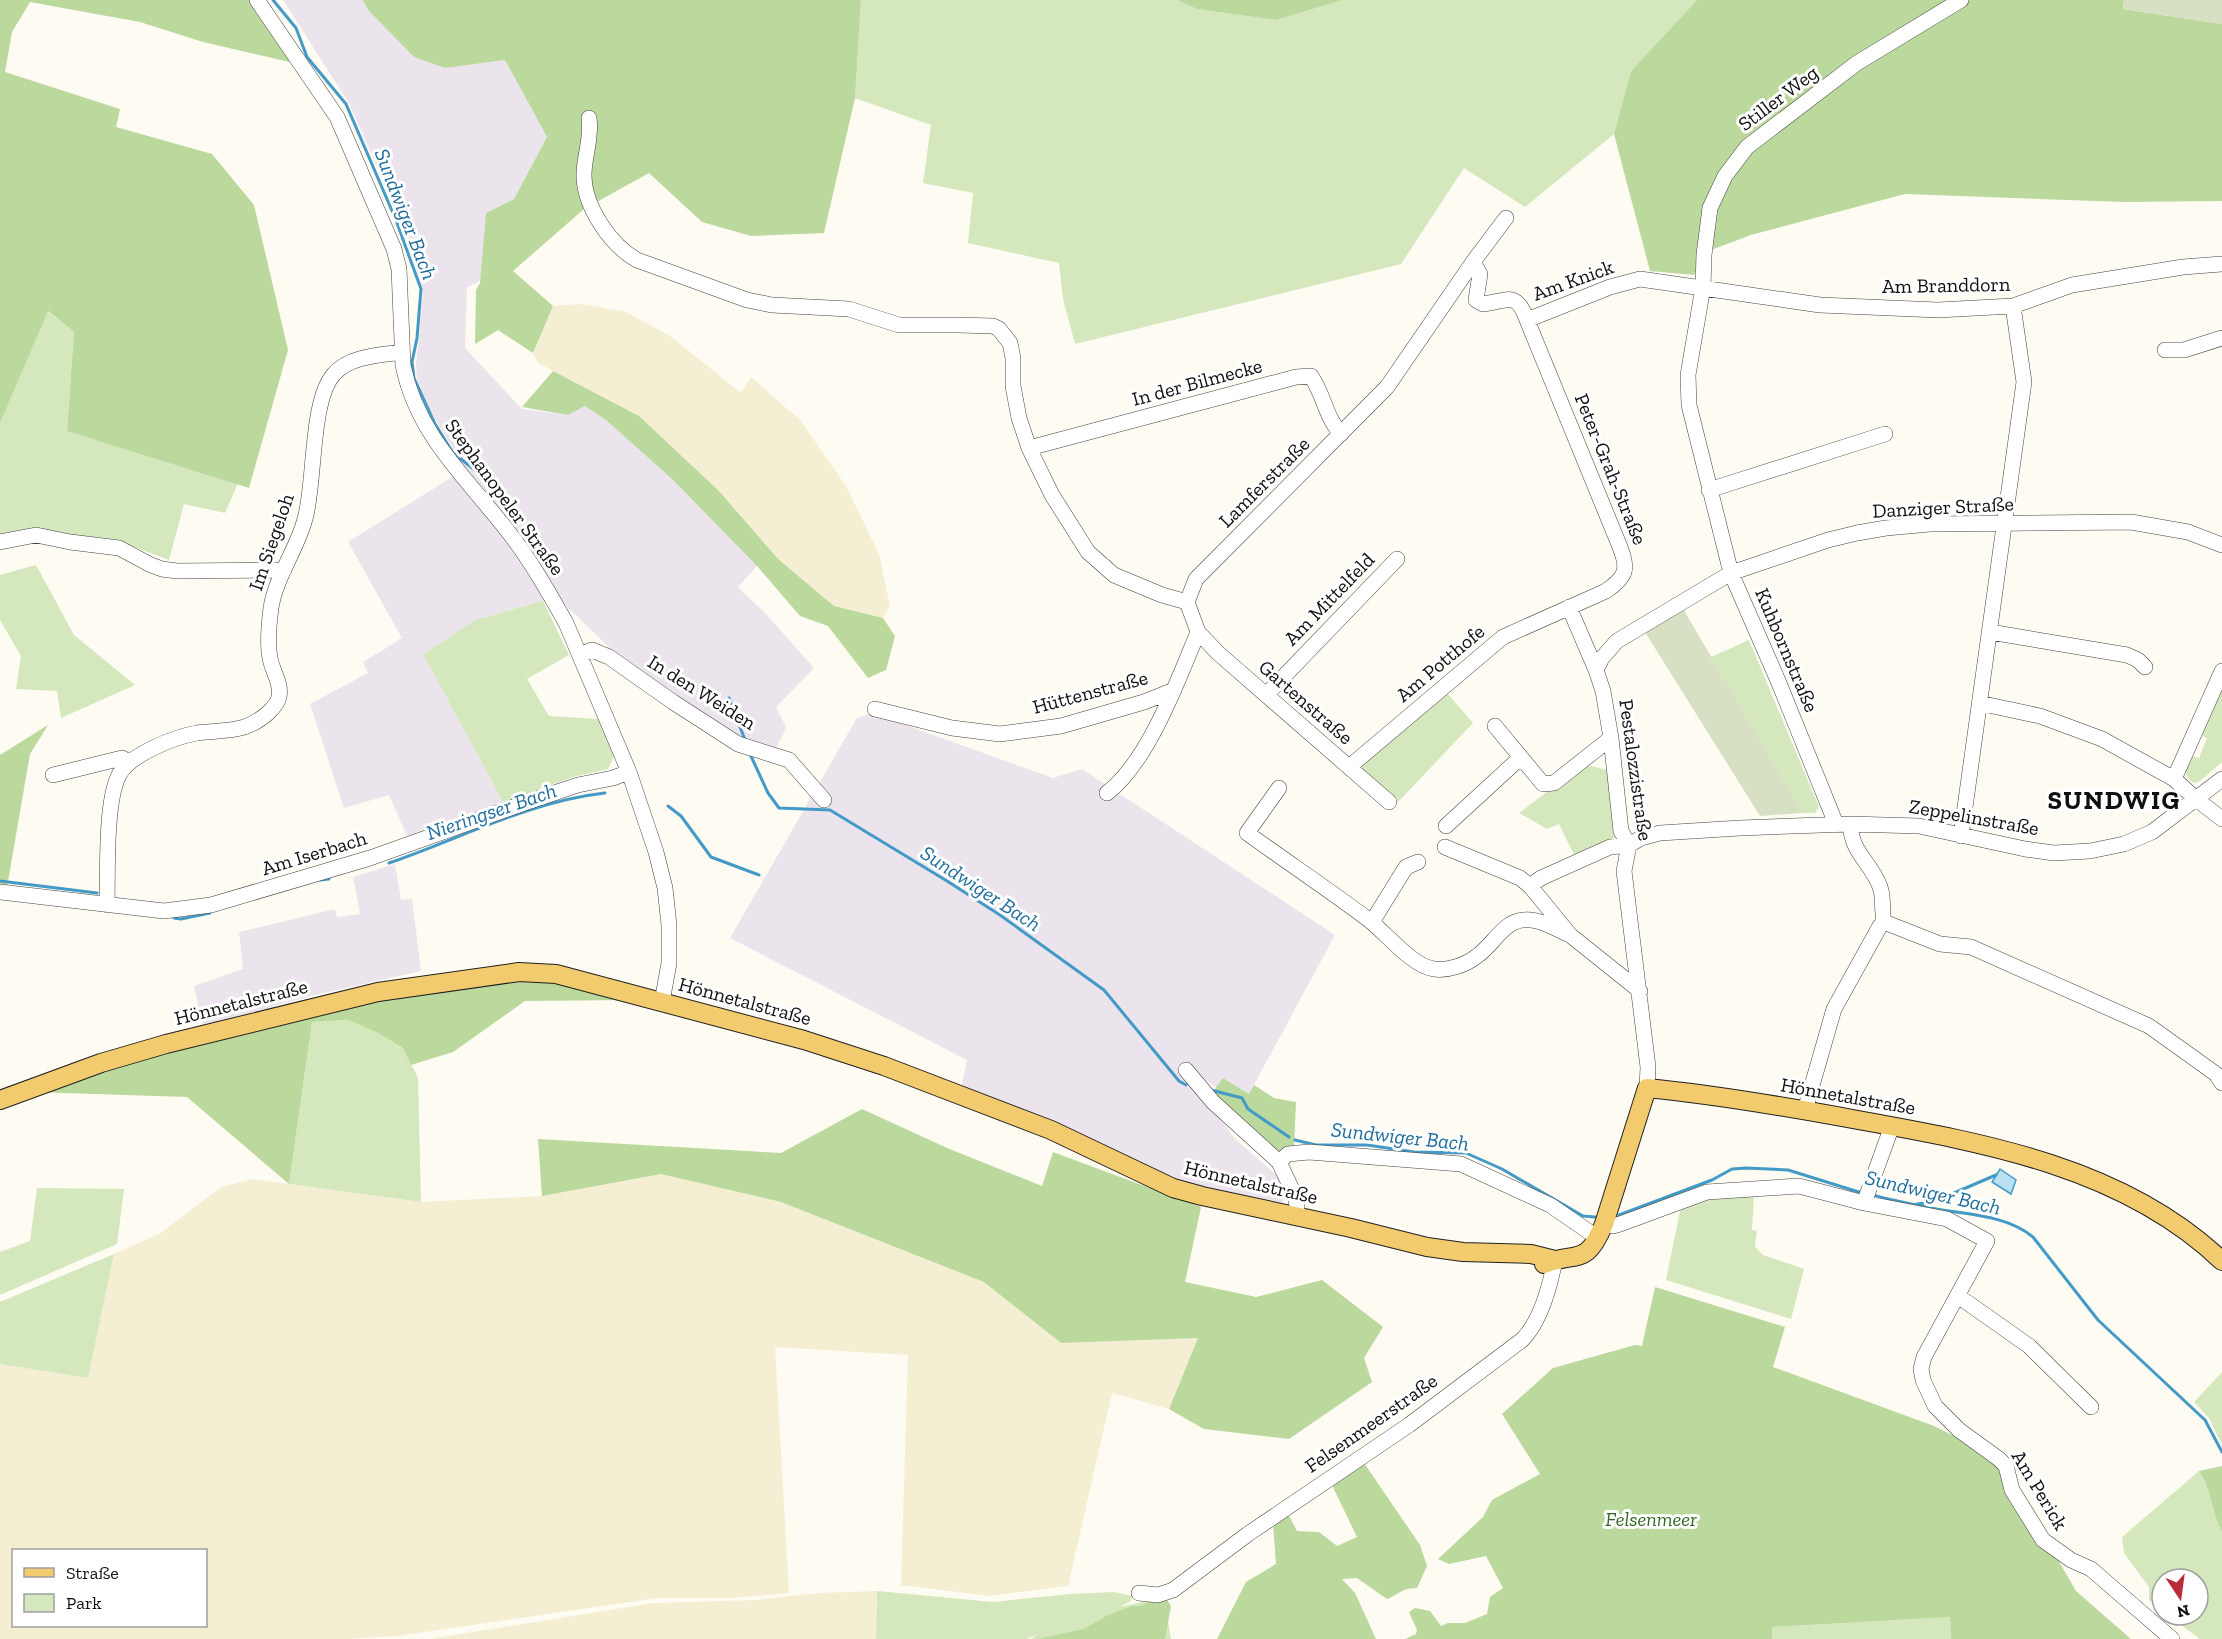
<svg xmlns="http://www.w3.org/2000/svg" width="2222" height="1639" font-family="'Zilla Slab',serif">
<rect width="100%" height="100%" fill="#fefbf2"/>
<!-- industrial -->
<path fill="#ece4ed" d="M 283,0 L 363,0 L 368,10 L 414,57 L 445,68 L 505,60 L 547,137 L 514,199 L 486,213 L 481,279 L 477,283 L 467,287 L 465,348 L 522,409 L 568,415 L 585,406 L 606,420 L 673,480 L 757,566 L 738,587 L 766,614 L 814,668 L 776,707 L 786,727 L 776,749 L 735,738 L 616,654 L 557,597 L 475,620 L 423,654 L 503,802 L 408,838 L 389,795 L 344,808 L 310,704 L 368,673 L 363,662 L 402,638 L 348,542 L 465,469 L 428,408 L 417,379 L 416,363 L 423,294 L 404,229 L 350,105 Z
M 872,713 L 1053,778 L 1082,769 L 1335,935 L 1249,1094 L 1223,1078 L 1216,1087 L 1188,1069 L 1234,1138 L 1290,1187 L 1282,1204 L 1181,1186 L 961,1089 L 967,1060 L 730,938 L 857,718 Z
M 395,864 L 401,900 L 412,899 L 421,971 L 311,996 L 203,1026 L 194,986 L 243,969 L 239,932 L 335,909 L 337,917 L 360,914 L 353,877 Z"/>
<!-- farmland -->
<path fill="#f4efd3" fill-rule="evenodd" d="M 581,304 L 626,312 L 670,336 L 741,393 L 751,377 L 800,420 L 846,486 L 879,554 L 890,606 L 883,618 L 834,606 L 778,559 L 719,491 L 639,416 L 538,363 L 533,353 L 553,306 Z
M 661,1174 L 781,1202 L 984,1282 L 1061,1343 L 1198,1338 L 1169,1409 L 1112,1393 L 1068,1586 L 989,1596 L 901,1585 L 908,1355 L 775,1347 L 789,1593 L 731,1598 L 657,1598 L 398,1636 L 345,1639 L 0,1639 L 0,1364 L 88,1378 L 114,1254 L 161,1233 L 221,1187 L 253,1179 L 421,1202 L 542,1196 ZM 14,1550 L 206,1550 L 206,1626 L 14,1626 Z
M 877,1591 L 876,1639 L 430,1639 L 653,1603 L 756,1600 L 819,1593 Z"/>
<!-- green -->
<path fill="#d5e8bd" d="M 861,0 L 1177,0 L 1197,9 L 1276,20 L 1343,0 L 1697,0 L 1631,71 L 1614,134 L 1525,207 L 1464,168 L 1401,264 L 1075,344 L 1063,299 L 1059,263 L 968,243 L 973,193 L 923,183 L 931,125 L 855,98 Z
M 47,311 L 74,332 L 67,431 L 238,483 L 225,513 L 184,504 L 169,560 L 124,543 L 0,535 L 0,423 Z
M 36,565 L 74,635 L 135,685 L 61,718 L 57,691 L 16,689 L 21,656 L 0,620 L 0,575 Z
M 543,601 L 569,655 L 527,679 L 549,716 L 598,719 L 614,756 L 608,769 L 573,777 L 503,802 L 423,654 L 475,620 Z
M 1749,640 L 1819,807 L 1815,813 L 1803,813 L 1711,657 Z
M 2222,688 L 2222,762 L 2200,781 L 2195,783 C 2181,777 2186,767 2191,756 L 2199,758 L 2207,738 L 2200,735 Z
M 1447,693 L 1473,723 L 1398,802 L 1355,768 Z
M 1584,764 L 1610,771 L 1617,832 L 1612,844 L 1576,859 L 1559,824 L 1547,829 L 1519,813 Z
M 348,1020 L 378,1033 L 403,1048 L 418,1078 L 421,1202 L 289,1184 L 312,1022 Z
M 37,1188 L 124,1189 L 117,1244 L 0,1295 L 0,1252 L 30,1241 Z
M 1754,1196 L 1752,1230 L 1757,1231 L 1755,1247 L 1763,1255 L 1804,1269 L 1791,1319 L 1666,1280 L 1681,1206 L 1708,1197 Z
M 114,1254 L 88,1378 L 0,1364 L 0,1302 Z
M 2222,1372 L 2222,1445 L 2209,1418 L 2194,1402 Z
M 2199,1471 C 2212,1489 2211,1512 2222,1532 L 2222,1639 L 2200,1639 L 2168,1615 L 2198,1615 L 2198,1579 L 2162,1579 L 2162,1610 L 2149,1600 L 2149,1587 L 2124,1553 L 2122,1537 Z
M 877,1591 L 993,1602 L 1070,1594 L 1114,1592 L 1132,1596 L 1131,1601 L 1119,1607 L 1164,1597 L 1171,1639 L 1031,1639 L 1037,1634 L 1027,1639 L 876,1639 Z
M 1950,1617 L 1951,1639 L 1772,1639 L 1772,1627 Z"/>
<!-- forest -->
<path fill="#bbd89d" d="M 0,0 L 251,0 L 294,63 L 203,42 L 140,22 L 30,2 L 12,32 L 5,72 L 120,109 L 116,127 L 212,154 L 254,205 L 288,350 L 249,488 L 67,431 L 74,332 L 48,311 L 0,423 Z
M 363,0 L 861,0 L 855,98 L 824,233 L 751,236 L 702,222 L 649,173 L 584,209 L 513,271 L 553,306 L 533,353 L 498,330 L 475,344 L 476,290 L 480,283 L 486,213 L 514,199 L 547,137 L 505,60 L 445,68 L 414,57 L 368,10 Z
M 1177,0 L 1343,0 L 1276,20 L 1197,9 Z
M 1697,0 L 2124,0 L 2123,9 L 2222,24 L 2222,201 L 2124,202 L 1905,194 L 1751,235 L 1703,253 L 1694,275 L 1650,271 L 1614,134 L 1631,71 Z
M 553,371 L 639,416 L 719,491 L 778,559 L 834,606 L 883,618 L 895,636 L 886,670 L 868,678 L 828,626 L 800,616 L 757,566 L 673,480 L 606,420 L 585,406 L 568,415 L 522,407 Z
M 48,725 L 30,754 L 7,887 L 0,886 L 0,755 Z
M 515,981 L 565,984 L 630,1000 L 525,1001 L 453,1052 L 411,1065 L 403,1048 L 378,1033 L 348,1020 L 312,1022 L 289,1184 L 187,1097 L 34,1092 L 206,1042 L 384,998 Z
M 1223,1078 L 1249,1094 L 1254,1085 L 1274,1098 L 1296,1102 L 1294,1148 L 1277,1151 L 1214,1095 L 1216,1087 Z
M 862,1109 L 947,1148 L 1042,1186 L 1053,1152 L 1201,1207 L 1185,1282 L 1256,1297 L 1322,1280 L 1383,1327 L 1364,1358 L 1372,1382 L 1289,1439 L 1204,1429 L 1169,1409 L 1198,1338 L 1061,1343 L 984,1282 L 781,1202 L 661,1174 L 542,1196 L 538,1139 L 781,1153 Z
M 1655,1287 L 1785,1327 L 1773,1367 L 1934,1426 L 1966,1442 L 2004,1466 L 2076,1591 L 2131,1639 L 1951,1639 L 1950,1617 L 1772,1627 L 1772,1639 L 1405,1639 L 1416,1634 L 1417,1630 L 1409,1612 L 1415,1608 L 1430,1611 L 1441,1626 L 1448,1623 L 1465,1623 L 1487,1614 L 1490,1597 L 1503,1588 L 1486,1556 L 1449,1564 L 1438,1559 L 1483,1517 L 1492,1500 L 1540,1474 L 1502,1414 L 1553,1368 L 1635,1345 L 1642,1346 Z
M 1364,1463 L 1420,1545 L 1427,1566 L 1417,1588 C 1399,1589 1402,1593 1387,1599 L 1357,1578 L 1342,1579 L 1355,1593 L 1376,1639 L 1217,1639 L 1246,1582 L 1276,1564 L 1273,1524 L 1288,1514 L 1297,1531 L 1319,1532 L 1337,1546 L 1357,1537 L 1331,1483 Z
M 2222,1466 L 2222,1532 C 2211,1512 2212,1489 2199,1471 Z
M 1166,1598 L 1171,1606 L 1165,1639 L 1037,1639 L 1084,1629 L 1106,1616 L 1132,1606 L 1141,1606 L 1154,1599 Z"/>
<!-- cemetery -->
<path fill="#d8e0c3" d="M 2124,0 L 2222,0 L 2222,24 L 2123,9 Z
M 1682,607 L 1803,813 L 1760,816 L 1643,629 Z"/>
<!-- water -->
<path fill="#b9e1f3" stroke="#439ac7" stroke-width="1.5" d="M 2000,1169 L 2016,1180 L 2011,1194 L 1992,1182 Z"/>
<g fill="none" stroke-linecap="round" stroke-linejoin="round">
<!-- stream -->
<path stroke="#439ac7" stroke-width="3" d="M 273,0 L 296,28 L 307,57 L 346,104 L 396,220 L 421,289 L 417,338 L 412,362 L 414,378 L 435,424 L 453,453 L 484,477
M 729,698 L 745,740
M 750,754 L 768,793 L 779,808 L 830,810 L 947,881 L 1000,915 L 1104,990 L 1179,1081 L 1186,1085
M 668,806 L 681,816 L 711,857 L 759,875
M 389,863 C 459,839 531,801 605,793
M 320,880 L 329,879
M 0,881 L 97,893
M 174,918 L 181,919 L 210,913
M 1211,1090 L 1242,1098 L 1248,1109 L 1289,1137
M 1295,1140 L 1316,1145 L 1367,1145 L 1414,1152 L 1466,1153 L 1502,1169 L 1583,1216 L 1595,1217
M 1872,1195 C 1891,1200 1911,1204 1931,1208 C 1965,1215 2005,1214 2033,1237 L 2098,1320 L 2205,1420 L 2222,1452
M 1917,1204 L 1933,1202 L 1996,1175
M 1619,1215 L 1712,1180 L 1732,1169 L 1746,1168 L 1788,1170 L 1862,1193"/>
<!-- minor casing -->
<g stroke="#424242" stroke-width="16">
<path id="minor" d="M 257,0 L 337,117 L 394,249 L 399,269 L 403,365 C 417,436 468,479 510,534 C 531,561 549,593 566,623 L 629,772 L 656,852 L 665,888 L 669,925 L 669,963 L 662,1002
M 589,118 C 592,140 584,155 584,175 C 584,206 610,245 637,260 L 747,300 L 772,305 L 849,309 L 899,325 L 958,325 L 993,326 L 999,329 L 1010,343 L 1013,358 L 1013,386 L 1019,418 L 1029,448 L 1052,495 L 1088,552 L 1114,575 L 1162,595 L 1187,602
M 1473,262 L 1480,274 L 1476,300 L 1483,304 C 1508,301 1516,290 1527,320 L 1610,287 L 1640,279 L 1820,305 L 1938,310 L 2013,306 L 2072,285 L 2183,267 L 2222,264
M 2165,350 L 2184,350 L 2222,338
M 1029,448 L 1296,377 L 1311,376 C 1325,397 1325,416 1341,434
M 1709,490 L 1885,434
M 0,542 L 36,535 L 70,542 L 119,548 L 151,565 L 162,569 L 177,571 L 284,570
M 1569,607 L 1596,670 L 1603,691 L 1611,738 L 1621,831 L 1629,845 L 1624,871 L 1648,1067 L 1647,1088
M 1990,632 L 2127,655 L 2138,660 L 2145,667
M 580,655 L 592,650 L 609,657 L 673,702 L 738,744 L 789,760 L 824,800
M 1596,670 L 1602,658 L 1617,641 L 1731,573 L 1828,540 L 1857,533 L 1886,528 L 1930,524 L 2131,522 L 2188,532 L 2222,545
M 1266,695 L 1397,559
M 1979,703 L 2040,716 L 2102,739 L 2174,779 L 2196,799 L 2222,819
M 875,709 L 952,728 L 1000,734 L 1061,726 L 1144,702 L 1174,690
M 1495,726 L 1543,784 L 1554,783 L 1611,738
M 1349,767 L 1503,637 L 1606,591 C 1626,577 1629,570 1620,547 L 1527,320
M 53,775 L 122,758 L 129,762
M 2174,779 L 2222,671
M 1279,788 L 1247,833 C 1287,862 1329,890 1369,920 C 1387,934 1412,966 1434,969 C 1448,971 1466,965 1477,956 C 1496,943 1504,917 1531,920 C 1544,921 1558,930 1570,935
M 1107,793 C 1148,762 1178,680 1198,632
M 1389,802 L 1218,653 L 1198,632 L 1187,602 L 1196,579 L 1387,387 L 1473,262 L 1506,218
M 1836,824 L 1779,683 L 1731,573 L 1689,405 L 1688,375 L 1703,287 L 1704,255 L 1710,208 L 1725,176 L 1747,147 L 1857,63 L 1961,0
M 1850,824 C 1852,851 1865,857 1877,880 C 1885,894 1881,907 1884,922
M 1446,826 L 1520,758
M 1961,836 L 2024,382 L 2013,306
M 1445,847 L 1520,878 L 1530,886 L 1570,935 L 1640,991
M 1530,886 L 1541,878 L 1610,847 L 1629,845 L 1641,838 L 1660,833 L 1740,828 L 1850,824 L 1919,826 L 2025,849 L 2054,853 L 2090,851 L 2124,844 L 2152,832 L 2222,779
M 0,892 L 164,911 L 211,905 L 370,858 L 530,801 L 578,785 L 613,778 L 629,772
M 107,905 C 108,873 105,802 119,775 C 130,754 175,737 197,733 C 227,729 245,734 269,712 C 273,708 278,703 279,697 C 282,683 272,671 270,658 C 267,643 269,623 271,608 C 276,575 299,547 306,515 C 315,478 311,399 334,374 C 349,356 380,355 402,352
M 1372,922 L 1406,867 L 1418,862
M 1884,922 L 1940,944 L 1971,947 L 2149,1026 L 2216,1074 L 2222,1083
M 1186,1070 L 1213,1102 L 1279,1162 L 1296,1198 L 1297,1207 L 1294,1216
M 1805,1110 L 1834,1009 L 1880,926 L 1884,922
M 1279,1162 L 1288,1154 L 1309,1152 L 1461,1164 L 1550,1205 L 1598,1238
M 1864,1203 L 1892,1126
M 1604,1224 L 1613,1226 L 1620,1224 L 1707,1192 L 1799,1186 L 1864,1203 L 1947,1219 L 1987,1241 L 1924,1357 L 1921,1369 L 1923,1380 L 1935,1406 L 1959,1430 L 1999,1459 L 2006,1466 L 2012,1490 L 2043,1540 L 2071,1560 L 2091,1569 L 2172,1639
M 1958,1296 L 2029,1346 L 2091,1407
M 1139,1593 L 1158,1595 L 1173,1590 L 1248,1534 L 1409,1425 L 1522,1340 C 1541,1321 1550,1286 1555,1260"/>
</g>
<!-- major casing -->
<g stroke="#202020" stroke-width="20">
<path id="major" d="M 0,1100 L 101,1063 L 166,1044 L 378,992 L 519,972 L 556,974 L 804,1040 L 884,1066 L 1051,1130 L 1173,1188 L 1202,1196 L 1351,1228 L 1427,1247 L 1463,1252 L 1531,1254 L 1555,1260
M 1544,1264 C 1578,1251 1586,1267 1604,1224 L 1647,1088 C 1718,1095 1788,1107 1858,1120 C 1986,1143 2125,1168 2222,1261"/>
</g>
<!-- minor -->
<use href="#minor" stroke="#fff" stroke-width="15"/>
<!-- major -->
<use href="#major" stroke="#f2cb6f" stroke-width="18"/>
</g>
<g text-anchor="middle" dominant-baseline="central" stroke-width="6" stroke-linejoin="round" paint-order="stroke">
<!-- street labels -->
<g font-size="20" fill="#0f0f0f" stroke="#fff">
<text transform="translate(1778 98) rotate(-37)">Stiller Weg</text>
<text transform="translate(1573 280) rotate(-20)">Am Knick</text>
<text transform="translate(1946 285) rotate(-1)">Am Branddorn</text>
<text transform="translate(1197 382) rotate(-15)">In der Bilmecke</text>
<text transform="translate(1611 469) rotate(68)">Peter-Grah-Straße</text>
<text transform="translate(1264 482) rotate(-45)">Lamferstraße</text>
<text transform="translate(505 497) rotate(54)">Stephanopeler Straße</text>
<text transform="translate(1943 507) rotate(-3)">Danziger Straße</text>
<text transform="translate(271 542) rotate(-71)">Im Siegeloh</text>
<text transform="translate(1329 599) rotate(-46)">Am Mittelfeld</text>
<text transform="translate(1787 650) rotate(67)">Kuhbornstraße</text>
<text transform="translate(1440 663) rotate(-40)">Am Potthofe</text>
<text transform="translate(702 692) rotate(32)">In den Weiden</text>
<text transform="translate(1090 692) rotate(-15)">Hüttenstraße</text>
<text transform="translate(1306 702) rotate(41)">Gartenstraße</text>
<text transform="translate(1636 770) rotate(82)">Pestalozzistraße</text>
<text transform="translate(1974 817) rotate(10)">Zeppelinstraße</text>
<text transform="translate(314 853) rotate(-17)">Am Iserbach</text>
<text transform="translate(745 1001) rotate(15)">Hönnetalstraße</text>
<text transform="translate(241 1002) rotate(-14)">Hönnetalstraße</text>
<text transform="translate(1848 1096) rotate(10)">Hönnetalstraße</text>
<text transform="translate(1251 1182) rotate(13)">Hönnetalstraße</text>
<text transform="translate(1371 1423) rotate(-35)">Felsenmeerstraße</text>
<text transform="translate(2040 1490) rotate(59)">Am Perick</text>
</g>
<!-- park labels -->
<g font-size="20" font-style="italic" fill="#336522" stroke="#fff">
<text x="1651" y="1519">Felsenmeer</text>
</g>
<!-- water labels -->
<g font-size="21" font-style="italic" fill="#1d6c9c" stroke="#fff">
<text transform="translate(406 214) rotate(69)">Sundwiger Bach</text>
<text transform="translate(491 811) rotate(-19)">Nieringser Bach</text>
<text transform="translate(981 888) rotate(33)">Sundwiger Bach</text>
<text transform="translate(1400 1136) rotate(6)">Sundwiger Bach</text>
<text transform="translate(1933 1192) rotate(13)">Sundwiger Bach</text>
</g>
<!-- district labels -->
<g font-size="26" font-weight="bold" letter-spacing="1.5" fill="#0f0f0f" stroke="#fff">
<text x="2114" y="800">SUNDWIG</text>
</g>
</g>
<!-- legend -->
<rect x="12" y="1549" width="195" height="78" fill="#ffffff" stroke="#9f9f9f" stroke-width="1.5"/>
<rect x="24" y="1568" width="30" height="9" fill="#f2cb6f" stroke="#9f9f9f" stroke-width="1.5"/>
<text x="66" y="1579" font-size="18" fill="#0f0f0f">Straße</text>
<rect x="24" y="1594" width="30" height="18" fill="#d5e8bd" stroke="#9f9f9f" stroke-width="1.5"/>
<text x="66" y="1609" font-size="18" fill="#0f0f0f">Park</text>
<!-- north arrow -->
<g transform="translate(2180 1597) rotate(167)"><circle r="28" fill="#ffffff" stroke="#9f9f9f" stroke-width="1.5"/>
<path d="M0-4.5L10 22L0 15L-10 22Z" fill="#b92d3b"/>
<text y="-9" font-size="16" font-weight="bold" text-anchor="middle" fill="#0f0f0f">N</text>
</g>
</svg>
